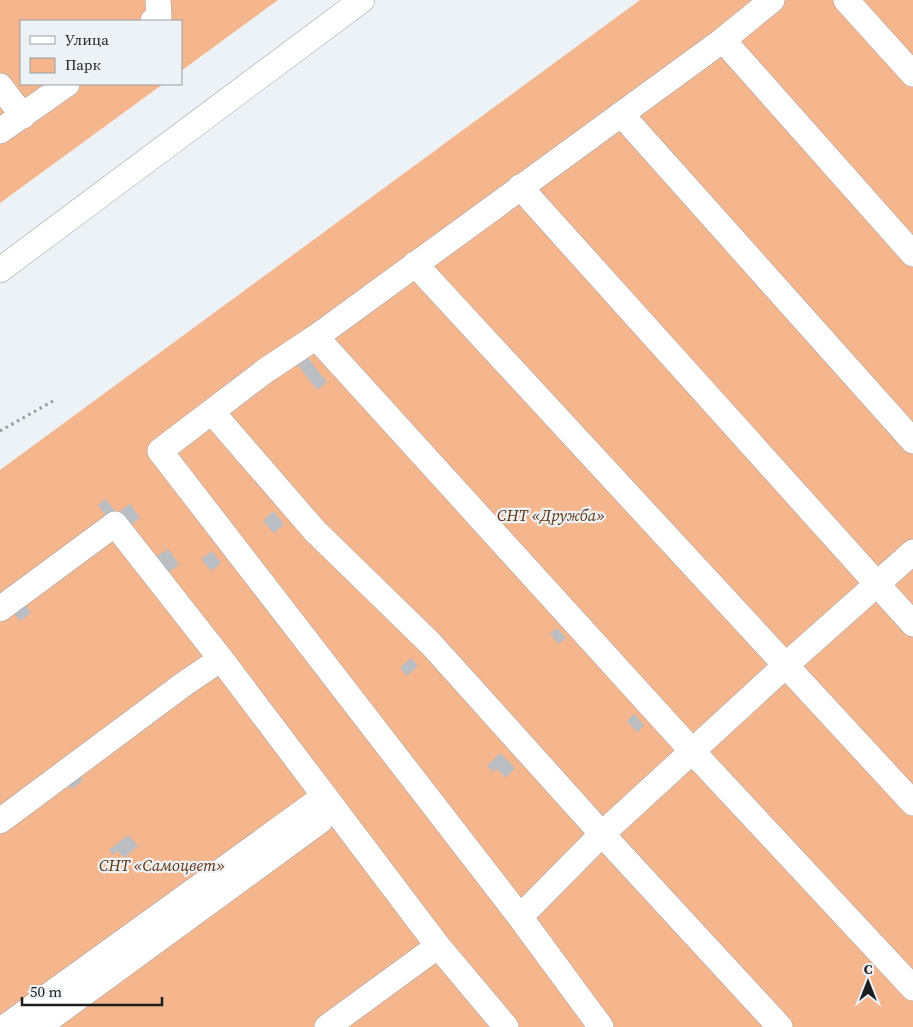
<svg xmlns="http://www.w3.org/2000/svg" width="913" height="1027" font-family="'Source Serif 4',serif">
<rect width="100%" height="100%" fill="#edf2f7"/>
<!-- green -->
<path fill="#f5b58d" d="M 0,0 L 278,0 L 181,71 L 181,21 L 21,21 L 21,84 L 163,84 L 0,203 Z
M 640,0 L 913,0 L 913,1027 L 0,1027 L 0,470 Z"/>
<!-- building -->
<path fill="#babec3" d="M 307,357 L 327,382 L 317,390 L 297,364 Z
M 106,499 L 117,514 L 109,520 L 98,505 Z
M 130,504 L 140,518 L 131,525 L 120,511 Z
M 273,511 L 284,524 L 274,533 L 263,521 Z
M 168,549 L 179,564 L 168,573 L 156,557 Z
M 212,551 L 221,563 L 211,571 L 201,559 Z
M 25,604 L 31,613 L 20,621 L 10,607 Z
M 557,628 L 566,638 L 559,644 L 550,634 Z
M 411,658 L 418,666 L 407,676 L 400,668 Z
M 634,714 L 644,725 L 637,732 L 627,721 Z
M 500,753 L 515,768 L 506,778 L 496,768 L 493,772 L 487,766 Z
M 73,768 L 83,780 L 72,789 L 61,777 Z
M 128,835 L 138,846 L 124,858 L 118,851 L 113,855 L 109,850 Z"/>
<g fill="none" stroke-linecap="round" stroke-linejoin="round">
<!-- minor casing -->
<g stroke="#a2a7ab" stroke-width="26">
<path id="minor" d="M 846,0 L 913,74
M 153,21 L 159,17 L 158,0
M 723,40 L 913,254
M 0,86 L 23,116
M 621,114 L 913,441
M 0,131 L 67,84
M 520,187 L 913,624
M 415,264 L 913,803
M 0,270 L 362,0
M 316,337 L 693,752 L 913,988
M 212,412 L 315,531 L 431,644 L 602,834 L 780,1027
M 0,609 L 115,524 L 221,659 L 438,946 L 506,1027
M 0,821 L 184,684 L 221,659
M 520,917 L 602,834 L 786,665 L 913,552
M 5,1027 L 325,796
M 38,1027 L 320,821
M 327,1027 L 438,946
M 601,1027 L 520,917 L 160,451 L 265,371 L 316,337 L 723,40 L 772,0"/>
</g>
<!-- path -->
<path stroke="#979b9e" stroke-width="3" stroke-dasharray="2.5 4" stroke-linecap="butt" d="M 0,431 L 53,401"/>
<!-- minor -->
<use href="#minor" stroke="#fff" stroke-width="25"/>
</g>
<g text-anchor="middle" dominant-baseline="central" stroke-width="4.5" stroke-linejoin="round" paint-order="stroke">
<!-- park labels -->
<g font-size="16" font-style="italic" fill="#60300b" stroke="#edf2f7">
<text x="551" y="515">СНТ «Дружба»</text>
<text x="162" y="865">СНТ «Самоцвет»</text>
</g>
</g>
<!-- legend -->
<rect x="20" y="20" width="162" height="65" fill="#edf2f7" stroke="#9a9da1"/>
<rect x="30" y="36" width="25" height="8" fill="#ffffff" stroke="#9a9da1"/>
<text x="65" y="45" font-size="15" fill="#1d1e20">Улица</text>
<rect x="30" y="58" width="25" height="15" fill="#f5b58d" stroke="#9a9da1"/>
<text x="65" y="70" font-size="15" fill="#1d1e20">Парк</text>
<!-- north arrow -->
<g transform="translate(868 982)" stroke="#edf2f7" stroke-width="4" paint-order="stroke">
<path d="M0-4L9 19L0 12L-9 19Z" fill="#1d1e20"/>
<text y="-8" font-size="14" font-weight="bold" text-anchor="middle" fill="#1d1e20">С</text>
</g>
<!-- scale -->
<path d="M22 997v8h140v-8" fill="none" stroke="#1d1e20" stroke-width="2.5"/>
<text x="30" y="997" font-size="15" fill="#1d1e20" stroke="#edf2f7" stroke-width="4" paint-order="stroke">50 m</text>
</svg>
